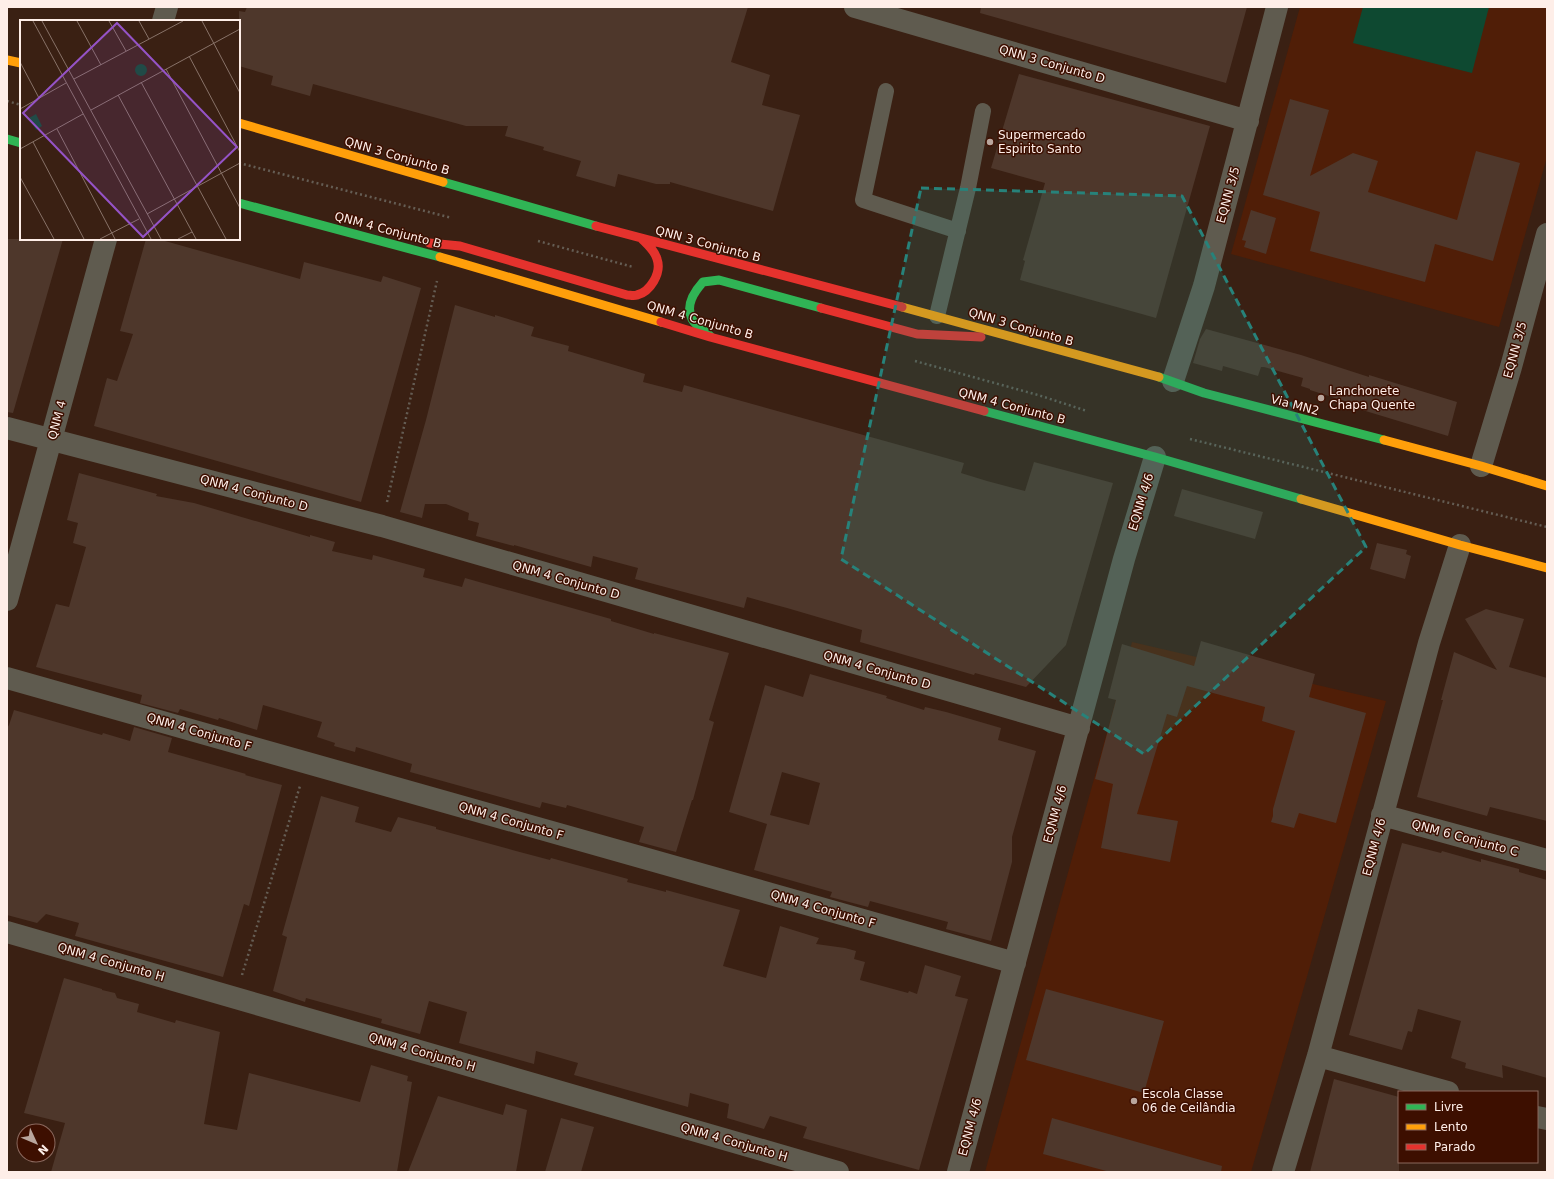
<svg xmlns="http://www.w3.org/2000/svg" width="1554" height="1179" font-family="'DejaVu Sans',sans-serif">
<rect width="100%" height="100%" fill="#3a2013"/>
<!-- built -->
<path fill="#501e07" d="M 1300,7 L 1547,7 L 1547,157 L 1499,327 L 1231,254 Z
M 1132,642 L 1386,701 L 1251,1172 L 985,1172 Z"/>
<!-- green -->
<path fill="#0e4931" d="M 1363,7 L 1489,7 L 1472,73 L 1353,43 Z"/>
<!-- building -->
<path fill="#4e372b" fill-rule="evenodd" d="M 247,7 L 748,7 L 731,62 L 770,75 L 762,105 L 800,115 L 773,211 L 670,182 L 670,184 L 656,184 L 618,174 L 615,187 L 576,176 L 581,161 L 543,150 L 544,147 L 505,136 L 508,126 L 466,126 L 313,84 L 310,96 L 271,85 L 273,76 L 239,66 L 239,11 L 245,12 Z
M 981,7 L 1247,7 L 1226,83 L 980,13 Z
M 1019,74 L 1210,126 L 1156,318 L 1020,280 L 1025,261 L 1023,260 L 1045,183 L 991,168 Z
M 1290,99 L 1329,110 L 1310,176 L 1353,153 L 1378,161 L 1368,192 L 1457,220 L 1476,151 L 1520,163 L 1493,261 L 1435,244 L 1425,282 L 1310,251 L 1320,212 L 1263,195 Z
M 1251,210 L 1276,218 L 1266,254 L 1244,247 L 1246,241 L 1242,240 Z
M 7,239 L 63,239 L 13,413 L 7,412 Z
M 146,239 L 158,239 L 300,279 L 304,262 L 381,282 L 383,276 L 421,288 L 361,502 L 94,426 L 107,378 L 117,381 L 133,334 L 120,331 Z
M 455,305 L 495,317 L 495,315 L 534,327 L 531,336 L 569,346 L 568,351 L 645,374 L 643,382 L 682,392 L 684,385 L 964,463 L 961,473 L 987,481 L 1025,491 L 1034,462 L 1113,483 L 1066,645 L 1026,687 L 975,673 L 974,675 L 860,642 L 862,630 L 787,608 L 747,597 L 744,608 L 635,579 L 638,568 L 593,556 L 591,567 L 514,545 L 514,546 L 476,536 L 479,523 L 468,520 L 469,513 L 446,504 L 425,504 L 422,518 L 400,512 L 426,420 Z
M 1206,329 L 1301,355 L 1369,377 L 1369,375 L 1457,402 L 1448,436 L 1359,409 L 1360,406 L 1310,390 L 1310,389 L 1301,386 L 1303,378 L 1264,367 L 1261,367 L 1258,376 L 1223,366 L 1222,371 L 1193,363 L 1200,339 Z
M 79,473 L 157,494 L 156,496 L 194,503 L 310,537 L 310,535 L 335,542 L 332,551 L 372,560 L 373,555 L 425,569 L 423,577 L 462,587 L 465,578 L 611,619 L 611,621 L 654,634 L 654,633 L 729,653 L 709,720 L 714,722 L 693,800 L 692,800 L 676,852 L 639,842 L 644,827 L 567,805 L 566,808 L 542,802 L 540,808 L 410,772 L 412,764 L 356,747 L 355,752 L 334,746 L 335,743 L 317,737 L 322,722 L 263,705 L 257,730 L 219,718 L 218,720 L 180,709 L 178,713 L 140,703 L 142,695 L 36,667 L 56,604 L 69,607 L 86,547 L 73,543 L 78,523 L 67,520 Z
M 1182,489 L 1263,512 L 1255,539 L 1174,516 Z
M 1377,543 L 1407,550 L 1406,554 L 1411,556 L 1405,579 L 1370,569 Z
M 1486,609 L 1524,619 L 1509,667 L 1547,678 L 1547,821 L 1490,807 L 1487,816 L 1417,797 L 1443,700 L 1441,700 L 1454,652 L 1497,670 L 1465,619 Z
M 1201,641 L 1315,674 L 1309,697 L 1366,713 L 1336,823 L 1299,813 L 1294,828 L 1271,822 L 1273,816 L 1273,809 L 1295,731 L 1262,721 L 1265,707 L 1187,686 L 1177,717 L 1167,714 L 1137,814 L 1178,821 L 1170,862 L 1101,848 L 1113,784 L 1095,779 L 1116,700 L 1108,698 L 1122,644 L 1194,666 Z
M 810,674 L 887,696 L 886,698 L 924,710 L 925,707 L 946,712 L 1001,728 L 998,740 L 1036,751 L 1012,837 L 1012,862 L 991,941 L 946,929 L 948,922 L 870,901 L 868,907 L 830,897 L 832,892 L 754,870 L 767,824 L 729,812 L 765,685 L 803,697 ZM 782,772 L 820,783 L 809,825 L 770,815 Z
M 14,710 L 102,735 L 103,733 L 130,741 L 134,727 L 172,738 L 168,752 L 246,774 L 245,775 L 282,785 L 249,906 L 244,904 L 223,977 L 75,936 L 79,923 L 46,914 L 37,923 L 7,915 L 7,728 L 9,725 Z
M 321,796 L 359,807 L 355,822 L 391,832 L 398,817 L 436,827 L 436,829 L 516,851 L 550,860 L 551,858 L 628,879 L 627,882 L 666,892 L 666,890 L 740,910 L 723,966 L 766,978 L 780,926 L 819,938 L 816,944 L 845,948 L 856,951 L 854,959 L 865,962 L 860,980 L 908,993 L 909,991 L 917,994 L 925,965 L 961,976 L 955,996 L 968,999 L 919,1170 L 803,1138 L 807,1127 L 770,1116 L 764,1129 L 727,1118 L 729,1104 L 690,1093 L 688,1107 L 574,1075 L 578,1063 L 536,1051 L 534,1064 L 459,1043 L 467,1012 L 429,1001 L 420,1034 L 381,1023 L 382,1019 L 306,998 L 305,1002 L 273,991 L 287,937 L 282,935 Z
M 1402,843 L 1441,853 L 1442,851 L 1481,862 L 1481,859 L 1519,869 L 1519,872 L 1547,880 L 1547,1078 L 1502,1065 L 1503,1078 L 1465,1068 L 1466,1063 L 1451,1058 L 1461,1021 L 1418,1009 L 1412,1032 L 1408,1031 L 1402,1050 L 1349,1035 Z
M 64,978 L 102,989 L 102,990 L 115,993 L 117,998 L 139,1004 L 137,1012 L 175,1023 L 176,1020 L 220,1032 L 204,1124 L 237,1130 L 249,1073 L 360,1102 L 371,1065 L 408,1076 L 407,1081 L 412,1082 L 397,1172 L 51,1172 L 65,1123 L 24,1113 Z
M 1046,989 L 1164,1021 L 1144,1093 L 1026,1060 Z
M 1334,1079 L 1399,1097 L 1399,1172 L 1310,1172 Z
M 438,1096 L 503,1115 L 506,1104 L 527,1110 L 516,1172 L 408,1172 Z
M 561,1118 L 594,1127 L 581,1172 L 545,1172 Z
M 1052,1118 L 1222,1166 L 1221,1172 L 1110,1172 L 1043,1154 Z"/>
<g fill="none" stroke-linecap="round" stroke-linejoin="round">
<!-- path -->
<path stroke="#655d54" stroke-width="2.5" stroke-dasharray="2 3" stroke-linecap="butt" d="M 7,101 L 21,105
M 239,163 L 452,218
M 538,241 L 633,267
M 915,361 L 1038,395 L 1087,411
M 1190,439 L 1547,527
M 387,502 L 437,281
M 242,975 L 300,786"/>
<!-- lane -->
<path stroke="#5f5b4f" stroke-width="16" d="M 886,91 L 863,200 L 958,231
M 937,316 L 968,188 L 983,111"/>
<!-- street -->
<path stroke="#5f5b4f" stroke-width="22" d="M 855,7 L 1248,121
M 163,21 L 167,7
M 1173,381 L 1204,286 L 1277,7
M 7,428 L 382,526 L 1079,728
M 1481,466 L 1511,367 L 1547,234
M 7,600 L 106,239
M 7,678 L 1015,963
M 1382,815 L 1547,860
M 7,932 L 838,1172
M 1318,1056 L 1448,1092
M 1537,1117 L 1547,1119
M 958,1172 L 1124,559 L 1155,457
M 1283,1172 L 1318,1056 L 1429,643 L 1460,545"/>
<!-- fast -->
<path stroke="#30b455" stroke-width="9" d="M 7,139 L 21,143
M 443,182 L 596,226
M 239,203 L 440,257
M 710,336 C 705,331 695,325 692,319 C 685,305 694,292 703,282 L 719,280 L 821,308
M 1159,377 L 1204,393 L 1384,440
M 984,411 L 1155,457 L 1301,499"/>
<!-- slow -->
<path stroke="#ff9f0a" stroke-width="9" d="M 7,60 L 21,63
M 239,123 L 443,182
M 440,257 L 661,322
M 902,307 L 1159,377
M 1384,440 L 1481,466 L 1547,486
M 1301,499 L 1460,545 L 1547,568"/>
<!-- jam -->
<path stroke="#e5322d" stroke-width="9" d="M 596,226 L 902,307
M 429,243 L 460,246 L 627,295 C 630,295 634,296 637,295 C 650,292 662,273 657,259 C 655,251 648,245 642,239
M 821,308 L 917,334 L 981,337
M 661,322 L 710,337 L 984,411"/>
</g>
<!-- marked area -->
<path fill="#27827a" fill-opacity="0.2" stroke="#27827a" stroke-width="3" stroke-dasharray="8 5" stroke-linejoin="round" d="M 921,188 L 1182,196 L 1366,547 L 1144,754 L 841,559 Z"/>
<!-- markers -->
<g fill="#b9a69d" stroke="#3d0f00" stroke-width="1.5">
<circle cx="990" cy="142" r="4"/>
<circle cx="1321" cy="398" r="4"/>
<circle cx="1134" cy="1101" r="4"/>
</g>
<g text-anchor="middle" dominant-baseline="central" stroke-width="3" stroke-linejoin="round" paint-order="stroke">
<!-- street labels -->
<g font-size="12" fill="#feeee8" stroke="#3d0f00">
<text transform="translate(1052 64) rotate(16)">QNN 3 Conjunto D</text>
<text transform="translate(397 156) rotate(16)">QNN 3 Conjunto B</text>
<text transform="translate(1228 195) rotate(-75)">EQNN 3/5</text>
<text transform="translate(388 230) rotate(15)">QNM 4 Conjunto B</text>
<text transform="translate(708 244) rotate(15)">QNN 3 Conjunto B</text>
<text transform="translate(700 320) rotate(16)">QNM 4 Conjunto B</text>
<text transform="translate(1021 327) rotate(16)">QNN 3 Conjunto B</text>
<text transform="translate(1515 350) rotate(-75)">EQNN 3/5</text>
<text transform="translate(1295 405) rotate(15)">Via MN2</text>
<text transform="translate(1012 406) rotate(15)">QNM 4 Conjunto B</text>
<text transform="translate(57 420) rotate(-75)">QNM 4</text>
<text transform="translate(254 493) rotate(15)">QNM 4 Conjunto D</text>
<text transform="translate(1141 502) rotate(-73)">EQNM 4/6</text>
<text transform="translate(566 580) rotate(16)">QNM 4 Conjunto D</text>
<text transform="translate(877 670) rotate(16)">QNM 4 Conjunto D</text>
<text transform="translate(199 732) rotate(16)">QNM 4 Conjunto F</text>
<text transform="translate(1055 814) rotate(-75)">EQNM 4/6</text>
<text transform="translate(511 821) rotate(16)">QNM 4 Conjunto F</text>
<text transform="translate(1465 838) rotate(15)">QNM 6 Conjunto C</text>
<text transform="translate(1374 847) rotate(-75)">EQNM 4/6</text>
<text transform="translate(823 909) rotate(16)">QNM 4 Conjunto F</text>
<text transform="translate(111 962) rotate(16)">QNM 4 Conjunto H</text>
<text transform="translate(422 1052) rotate(16)">QNM 4 Conjunto H</text>
<text transform="translate(970 1127) rotate(-75)">EQNM 4/6</text>
<text transform="translate(734 1142) rotate(16)">QNM 4 Conjunto H</text>
</g>
<!-- poi labels -->
<g font-size="12" fill="#feeee8" stroke="#3d0f00" text-anchor="start">
<text x="998" y="135">Supermercado<tspan x="998" dy="14">Espirito Santo</tspan></text>
<text x="1329" y="391">Lanchonete<tspan x="1329" dy="14">Chapa Quente</tspan></text>
<text x="1142" y="1094">Escola Classe<tspan x="1142" dy="14">06 de Ceilândia</tspan></text>
</g>
</g>
<!-- overview -->
<g transform="translate(20 20)">
<rect width="220" height="220" fill="#3a2013"/>
<path d="M115 50a6 6 0 1 1 12 0a6 6 0 1 1-12 0ZM 16,94 L 22,106 L 16,110 L 9,98 Z" fill="#0e4931"/>
<path fill="none" stroke="#887268" stroke-width="1" d="M 13,1 L 131,219M 22,1 L 141,219M 57,1 L 81,45M 89,1 L 106,31M 119,1 L 129,19M 182,1 L 220,73M 169,36 L 220,132M 0,42 L 19,78M 146,49 L 220,188M 54,59 L 163,1M 121,62 L 206,219M 98,75 L 176,219M 0,89 L 46,63M 71,90 L 220,9M 37,109 L 95,219M 13,122 L 64,219M 0,129 L 63,94M 0,157 L 34,219M 127,194 L 220,143M 80,219 L 119,199M 158,219 L 172,212"/>
<path fill="#9553c7" fill-opacity="0.15" stroke="#9553c7" stroke-width="2" d="M 97,3 L 217,127 L 123,217 L 3,93 Z"/>
<rect width="220" height="220" fill="none" stroke="#feeee8" stroke-width="2"/>
</g>
<!-- border -->
<rect width="1554" height="1179" fill="none" stroke="#feeee8" stroke-width="16"/>
<!-- legend -->
<rect x="1398" y="1091" width="140" height="72" fill="#3d0f00" stroke="#8a685d"/>
<rect x="1406" y="1104" width="20" height="6" fill="#30b455" stroke="#8a685d"/>
<text x="1434" y="1111" font-size="12" fill="#feeee8">Livre</text>
<rect x="1406" y="1124" width="20" height="6" fill="#ff9f0a" stroke="#8a685d"/>
<text x="1434" y="1131" font-size="12" fill="#feeee8">Lento</text>
<rect x="1406" y="1144" width="20" height="6" fill="#e5322d" stroke="#8a685d"/>
<text x="1434" y="1151" font-size="12" fill="#feeee8">Parado</text>
<!-- north arrow -->
<g transform="translate(36 1143) rotate(134)"><circle r="19" fill="#3d0f00" stroke="#8a685d"/>
<path d="M0-3L7 15L0 10L-7 15Z" fill="#b9a69d"/>
<text y="-6" font-size="11" font-weight="bold" text-anchor="middle" fill="#feeee8">N</text>
</g>
</svg>
